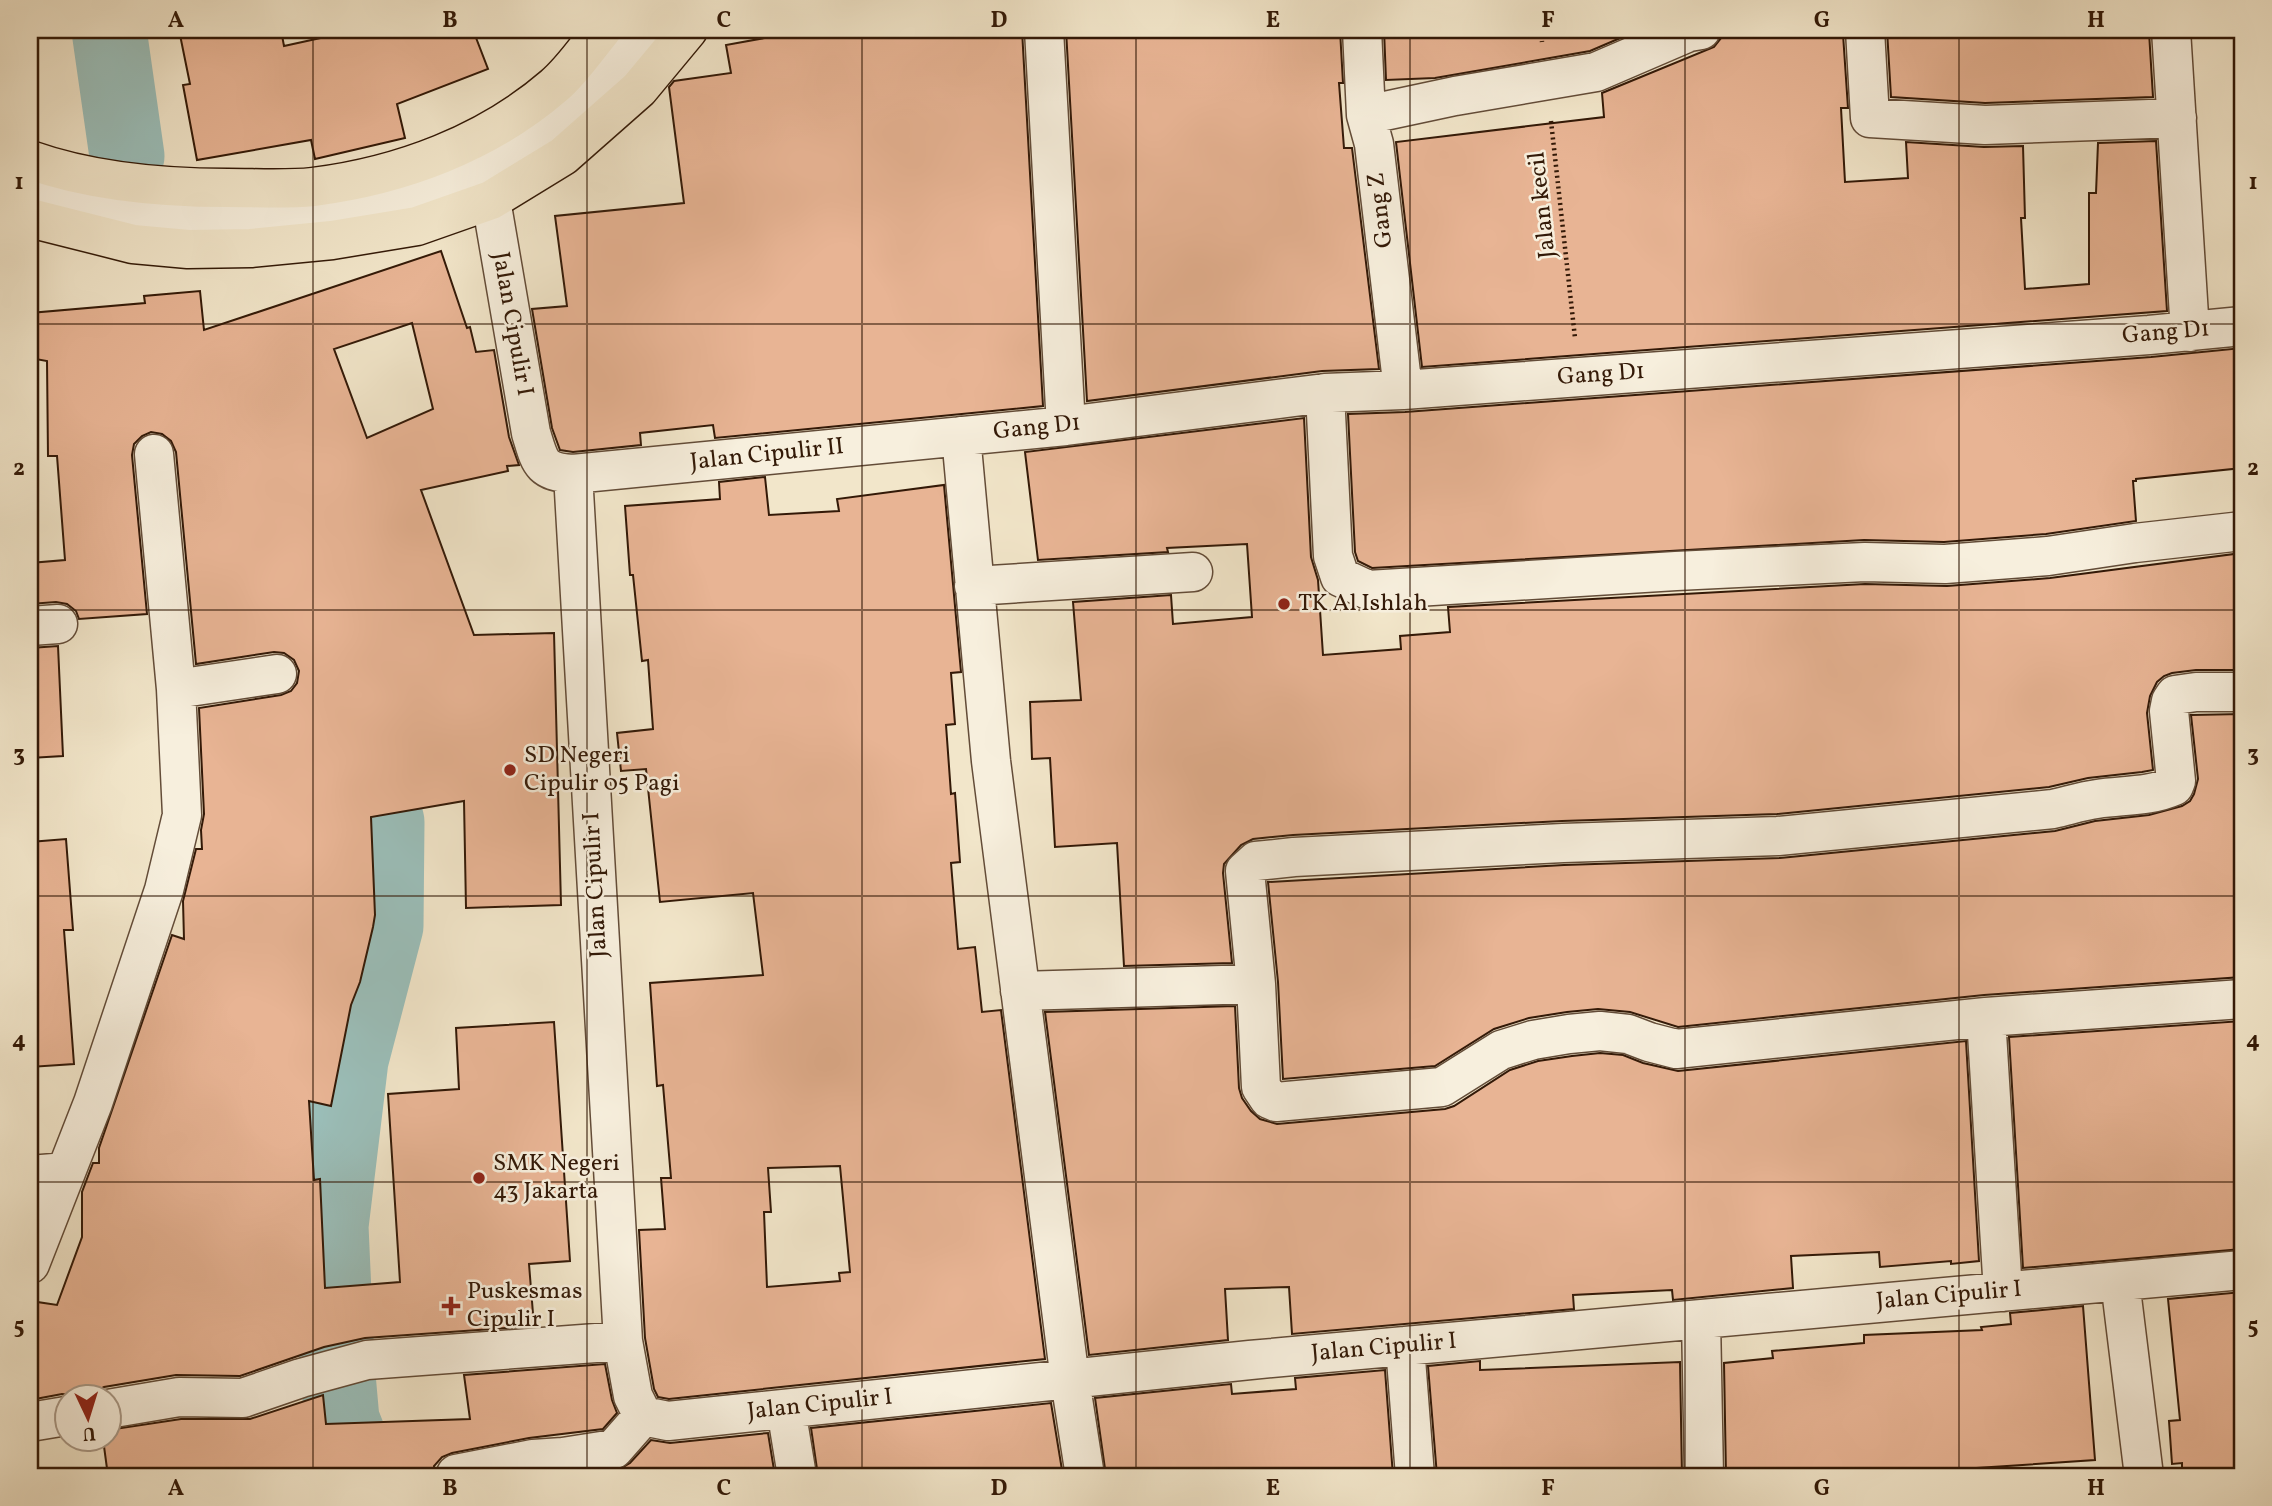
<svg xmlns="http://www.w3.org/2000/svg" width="2272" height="1506" font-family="Vollkorn,serif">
<rect width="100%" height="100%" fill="#f2e6ca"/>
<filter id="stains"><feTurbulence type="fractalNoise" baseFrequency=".00286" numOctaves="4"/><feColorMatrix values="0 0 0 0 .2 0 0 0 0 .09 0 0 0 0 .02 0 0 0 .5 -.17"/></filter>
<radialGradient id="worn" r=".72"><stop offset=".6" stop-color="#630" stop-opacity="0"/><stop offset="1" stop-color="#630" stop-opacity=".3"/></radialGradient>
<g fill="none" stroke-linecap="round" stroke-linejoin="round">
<!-- river -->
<path stroke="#9bbfba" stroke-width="75" d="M 109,30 L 127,156
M 337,1361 L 331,1226 L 351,1060 L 386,926 L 387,822 L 358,713
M 338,1375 L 342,1420 L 364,1476"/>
</g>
<!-- building -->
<path fill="#e8b494" stroke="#331907" stroke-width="2" fill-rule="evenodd" d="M 179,30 L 281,30 L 284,46 L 357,30 L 473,30 L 488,69 L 397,104 L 405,138 L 315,159 L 311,140 L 197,160 L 183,85 L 190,84 Z
M 809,30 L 1022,30 L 1043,406 L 715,438 L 713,425 L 640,433 L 641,445 L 573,452 L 560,450 L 552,428 L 532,309 L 567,306 L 555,216 L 684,203 L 669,87 L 674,81 L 731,73 L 726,45 Z
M 1066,30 L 1340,30 L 1343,83 L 1339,83 L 1344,148 L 1352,148 L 1379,369 L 1322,371 L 1087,401 Z
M 1384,30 L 1639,30 L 1590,51 L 1435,78 L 1386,80 Z
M 1722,30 L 1793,30 L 1793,37 L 1843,34 L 1848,108 L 1841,108 L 1845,182 L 1908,178 L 1906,142 L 1984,147 L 2023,146 L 2025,218 L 2021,218 L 2025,289 L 2089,284 L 2089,193 L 2096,193 L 2098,143 L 2156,141 L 2167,311 L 1422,367 L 1396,142 L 1604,117 L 1602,93 L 1714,47 L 1721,38 Z
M 1887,30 L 2114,30 L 2114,34 L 2149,32 L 2153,97 L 1985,103 L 1891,97 Z
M 441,251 L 467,328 L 470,327 L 476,352 L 494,350 L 509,437 L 519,465 L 507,466 L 508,471 L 421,490 L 474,635 L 554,633 L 561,905 L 466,908 L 464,801 L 371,817 L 375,915 L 373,927 L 360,982 L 351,1005 L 331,1106 L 309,1101 L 314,1180 L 320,1179 L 325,1288 L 400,1282 L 388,1094 L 459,1089 L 456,1028 L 554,1022 L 570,1261 L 529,1264 L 534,1326 L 365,1338 L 324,1347 L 240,1376 L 176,1375 L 104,1387 L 95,1392 L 90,1397 L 62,1394 L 30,1400 L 30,1346 L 37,1302 L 57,1305 L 82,1237 L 82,1192 L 93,1163 L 99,1163 L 99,1148 L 172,935 L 184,939 L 183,901 L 196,849 L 202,849 L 201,830 L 204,814 L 199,708 L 281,695 L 291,691 L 297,683 L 299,671 L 294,660 L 284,653 L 274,652 L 196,664 L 176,452 L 171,441 L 162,434 L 151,432 L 142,436 L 134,444 L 132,455 L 147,614 L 79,619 L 76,611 L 67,604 L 56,602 L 30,604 L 30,563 L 65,560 L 57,456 L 48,456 L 47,361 L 30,358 L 30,313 L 145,303 L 144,296 L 200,291 L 204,330 ZM 412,323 L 433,409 L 367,438 L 334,349 Z
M 2242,348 L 2242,468 L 2136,479 L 2136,481 L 2133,481 L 2136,521 L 2046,534 L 1944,542 L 1864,540 L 1372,568 L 1358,561 L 1355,552 L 1348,414 L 1405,412 L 2151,357 Z
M 1304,418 L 1311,557 L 1318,580 L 1323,655 L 1401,649 L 1400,636 L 1450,632 L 1448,607 L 1865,584 L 1947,586 L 2050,578 L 2242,553 L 2242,670 L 2196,670 L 2172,673 L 2164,676 L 2157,682 L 2150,696 L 2147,713 L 2153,770 L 2142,772 L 2088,778 L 2049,787 L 1777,814 L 1562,821 L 1293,835 L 1253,839 L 1241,845 L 1224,864 L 1223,873 L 1232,963 L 1124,966 L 1117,843 L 1055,847 L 1050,758 L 1032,759 L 1030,702 L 1081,700 L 1073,602 L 1171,595 L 1173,624 L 1252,617 L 1247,544 L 1167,548 L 1168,552 L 1038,560 L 1025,452 Z
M 765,477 L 769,515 L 839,511 L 837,499 L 944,485 L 961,672 L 951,673 L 955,724 L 946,725 L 951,794 L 955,793 L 960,862 L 951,863 L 958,949 L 975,947 L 982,1012 L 1001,1010 L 1045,1359 L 669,1399 L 658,1397 L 654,1389 L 645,1338 L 639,1230 L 665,1229 L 661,1178 L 671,1178 L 663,1085 L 657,1086 L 650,983 L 763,975 L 753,893 L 660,902 L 646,769 L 621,771 L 617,733 L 653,729 L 648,660 L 642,661 L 633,575 L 630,575 L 625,506 L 720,499 L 719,482 ZM 840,1166 L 850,1272 L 839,1273 L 840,1281 L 767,1287 L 764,1212 L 771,1212 L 768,1168 Z
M 58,646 L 63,756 L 30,758 L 30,648 Z
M 2242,714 L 2242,977 L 1984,995 L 1678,1027 L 1630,1012 L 1598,1009 L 1567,1012 L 1529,1018 L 1494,1029 L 1435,1066 L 1283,1079 L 1278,982 L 1268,882 L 1564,865 L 1780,858 L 2055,831 L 2095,821 L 2149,815 L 2182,806 L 2190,801 L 2194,794 L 2198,779 L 2191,715 Z
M 66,839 L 73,930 L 64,930 L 74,1064 L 30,1067 L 30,842 Z
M 1235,1006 L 1239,1088 L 1242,1098 L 1251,1111 L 1260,1119 L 1277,1124 L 1445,1109 L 1454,1106 L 1510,1070 L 1538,1061 L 1572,1056 L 1600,1053 L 1623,1055 L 1643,1063 L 1678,1071 L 1966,1041 L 1979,1261 L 1951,1264 L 1951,1261 L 1880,1267 L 1879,1252 L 1791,1256 L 1793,1288 L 1673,1300 L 1672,1290 L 1573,1295 L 1574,1309 L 1292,1334 L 1289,1287 L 1225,1289 L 1228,1340 L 1089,1355 L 1045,1012 Z
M 2242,1021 L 2242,1249 L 2023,1268 L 2009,1037 Z
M 2242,1292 L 2242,1476 L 2182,1476 L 2182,1463 L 2172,1464 L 2169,1421 L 2180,1420 L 2168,1299 Z
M 2083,1306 L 2095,1460 L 1977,1468 L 1977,1476 L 1726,1476 L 1724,1363 L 1773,1358 L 1772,1351 L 1864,1343 L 1864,1335 L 1982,1330 L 1981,1327 L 2011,1324 L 2010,1313 Z
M 1480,1361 L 1480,1370 L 1680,1362 L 1682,1476 L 1437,1476 L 1428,1366 Z
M 605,1364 L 612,1400 L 617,1413 L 603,1429 L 529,1438 L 452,1453 L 442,1457 L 434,1466 L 435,1476 L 108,1476 L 103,1439 L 108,1439 L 108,1430 L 181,1419 L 250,1419 L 323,1395 L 326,1424 L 470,1419 L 464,1375 Z
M 1385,1370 L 1393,1476 L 1179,1476 L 1179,1474 L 1106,1476 L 1095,1398 L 1231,1384 L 1232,1394 L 1296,1389 L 1295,1378 Z
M 1051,1403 L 1063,1476 L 818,1476 L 811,1428 Z
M 768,1433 L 775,1476 L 581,1476 L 618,1470 L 630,1463 L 651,1440 L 670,1443 Z"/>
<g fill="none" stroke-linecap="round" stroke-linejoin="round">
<!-- minor casing -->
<g stroke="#634c38" stroke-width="41">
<path id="minor" d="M 1044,30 L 1066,426
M 1362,30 L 1366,115 L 1374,144 L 1403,390
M 1865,30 L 1870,118 L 1985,125 L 2177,118
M 2171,30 L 2190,332
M 1366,115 L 1455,96 L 1596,72 L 1689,32 L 1701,30
M 30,191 L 88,207 L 166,221 L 250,219 L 336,211 L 419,194 L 494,161 L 566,112 L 613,69 L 647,30
M 491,200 L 531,433 C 540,462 540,472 573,474 L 623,1341 L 633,1396 L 643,1416 L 668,1421 L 1250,1360 L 2242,1270
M 1325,393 L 1333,556 L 1340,577 L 1368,590 L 1676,571 L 1865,562 L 1945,564 L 2048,556 L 2135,543 L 2242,531
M 961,436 L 991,761 L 1070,1380 L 1085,1476
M 573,474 L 1066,426 L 1325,393 L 1403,390 L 2149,335 L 2242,326
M 974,586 L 1193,572
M 30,626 L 58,624
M 176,689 L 277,674
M 1256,984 L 1261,1087 L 1269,1099 L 1276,1102 L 1442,1087 L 1501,1050 L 1533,1040 L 1569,1034 L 1600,1031 L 1628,1034 L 1649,1042 L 1676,1049 L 1986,1017 L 2242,999
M 1020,991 L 1256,984 L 1245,871 L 1256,861 L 1294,857 L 1563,843 L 1778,836 L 2053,809 C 2067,806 2082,801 2097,799 C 2123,795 2149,797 2174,786 L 2176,781 L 2169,711 L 2171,701 L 2175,695 L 2196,692 L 2242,692
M 1986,1017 L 2003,1292
M 30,1175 L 66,1172
M 30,1264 L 93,1103 L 164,890 L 182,815 L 176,689 L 154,454
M 2120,1281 L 2144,1476
M 1701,1319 L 1704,1476
M 1405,1346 L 1415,1476
M 108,1409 L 179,1397 L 243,1398 L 301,1378 L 367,1360 L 623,1341
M 786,1409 L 797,1476
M 30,1422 L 66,1416
M 456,1474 L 533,1459 L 563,1457 L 614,1449 L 643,1416"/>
</g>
<!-- major casing -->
<g stroke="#331907" stroke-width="41">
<path id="major" d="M 30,160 C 92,182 163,188 228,188 C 256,188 286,190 313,187 C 400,176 487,144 554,86 C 572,71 587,48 602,30
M 30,218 L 133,244 L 188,249 L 251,248 L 332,240 L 417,226 L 491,200 L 563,156 L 639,89 L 688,30"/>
</g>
<!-- path -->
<path stroke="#331907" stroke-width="4.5" stroke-dasharray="2 3.5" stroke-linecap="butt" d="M 1541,30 L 1542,42
M 1551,121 L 1575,338"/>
<!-- minor -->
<use href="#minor" stroke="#f7efdd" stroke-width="38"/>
<!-- major -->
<use href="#major" stroke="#f2e6ca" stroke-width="38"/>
</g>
<!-- grid -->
<path fill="none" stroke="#331907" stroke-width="2" stroke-opacity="0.55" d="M 313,30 L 313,1476M 587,30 L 587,1476M 862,30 L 862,1476M 1136,30 L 1136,1476M 1410,30 L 1410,1476M 1685,30 L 1685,1476M 1959,30 L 1959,1476M 30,324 L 2242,324M 30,610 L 2242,610M 30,896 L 2242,896M 30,1182 L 2242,1182"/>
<!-- markers -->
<g fill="#8f2418" stroke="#f7efdd" stroke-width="2.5">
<circle cx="1284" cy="604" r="7"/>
<circle cx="510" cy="770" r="7"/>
<circle cx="479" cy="1178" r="7"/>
<path d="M447.5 1295.5h7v7h7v7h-7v7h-7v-7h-7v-7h7z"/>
</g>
<g text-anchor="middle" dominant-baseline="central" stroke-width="5" stroke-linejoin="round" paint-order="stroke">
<!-- street labels -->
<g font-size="24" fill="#331907" stroke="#f7efdd">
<text transform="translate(1543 205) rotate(-96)">Jalan kecil</text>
<text transform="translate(1381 210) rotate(-97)">Gang Z</text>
<text transform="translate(512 324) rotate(80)">Jalan Cipulir I</text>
<text transform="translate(2166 333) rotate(-5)">Gang D1</text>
<text transform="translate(1601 375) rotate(-4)">Gang D1</text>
<text transform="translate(1037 428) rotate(-6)">Gang D1</text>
<text transform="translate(767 455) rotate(-6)">Jalan Cipulir II</text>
<text transform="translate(596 885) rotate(-93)">Jalan Cipulir I</text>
<text transform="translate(1949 1296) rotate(-5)">Jalan Cipulir I</text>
<text transform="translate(1384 1348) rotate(-5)">Jalan Cipulir I</text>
<text transform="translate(820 1405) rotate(-6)">Jalan Cipulir I</text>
</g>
<!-- poi labels -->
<g font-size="24" fill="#331907" stroke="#f7efdd" text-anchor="start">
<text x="1298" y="604">TK Al Ishlah</text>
<text x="524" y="756">SD Negeri<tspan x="524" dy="28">Cipulir 05 Pagi</tspan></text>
<text x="493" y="1164">SMK Negeri<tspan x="493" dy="28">43 Jakarta</tspan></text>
<text x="467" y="1292">Puskesmas<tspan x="467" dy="28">Cipulir I</tspan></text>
</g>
</g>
<!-- margin -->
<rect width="2272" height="1506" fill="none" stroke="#f2e6ca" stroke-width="77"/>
<!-- north arrow -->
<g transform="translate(88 1418) rotate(176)"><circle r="33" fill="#f7efdd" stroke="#a99987" stroke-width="2"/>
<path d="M0-5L12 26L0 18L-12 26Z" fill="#8f2418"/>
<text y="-10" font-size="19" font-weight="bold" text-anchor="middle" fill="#331907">U</text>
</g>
<rect x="38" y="38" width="2196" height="1430" fill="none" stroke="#331907" stroke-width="2.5"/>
<g font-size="23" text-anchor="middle" font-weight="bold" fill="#331907">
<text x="176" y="27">A</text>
<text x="450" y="27">B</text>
<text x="724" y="27">C</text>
<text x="999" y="27">D</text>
<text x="1273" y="27">E</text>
<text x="1548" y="27">F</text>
<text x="1822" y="27">G</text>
<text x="2096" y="27">H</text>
<text x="19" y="189">1</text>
<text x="2253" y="189">1</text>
<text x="19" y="475">2</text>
<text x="2253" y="475">2</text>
<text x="19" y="761">3</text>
<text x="2253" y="761">3</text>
<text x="19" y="1047">4</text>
<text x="2253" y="1047">4</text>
<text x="19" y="1333">5</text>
<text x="2253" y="1333">5</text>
<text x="176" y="1495">A</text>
<text x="450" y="1495">B</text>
<text x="724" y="1495">C</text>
<text x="999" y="1495">D</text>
<text x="1273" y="1495">E</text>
<text x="1548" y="1495">F</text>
<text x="1822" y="1495">G</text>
<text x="2096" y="1495">H</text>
</g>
<rect width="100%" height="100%" filter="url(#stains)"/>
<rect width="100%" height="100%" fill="url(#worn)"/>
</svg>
